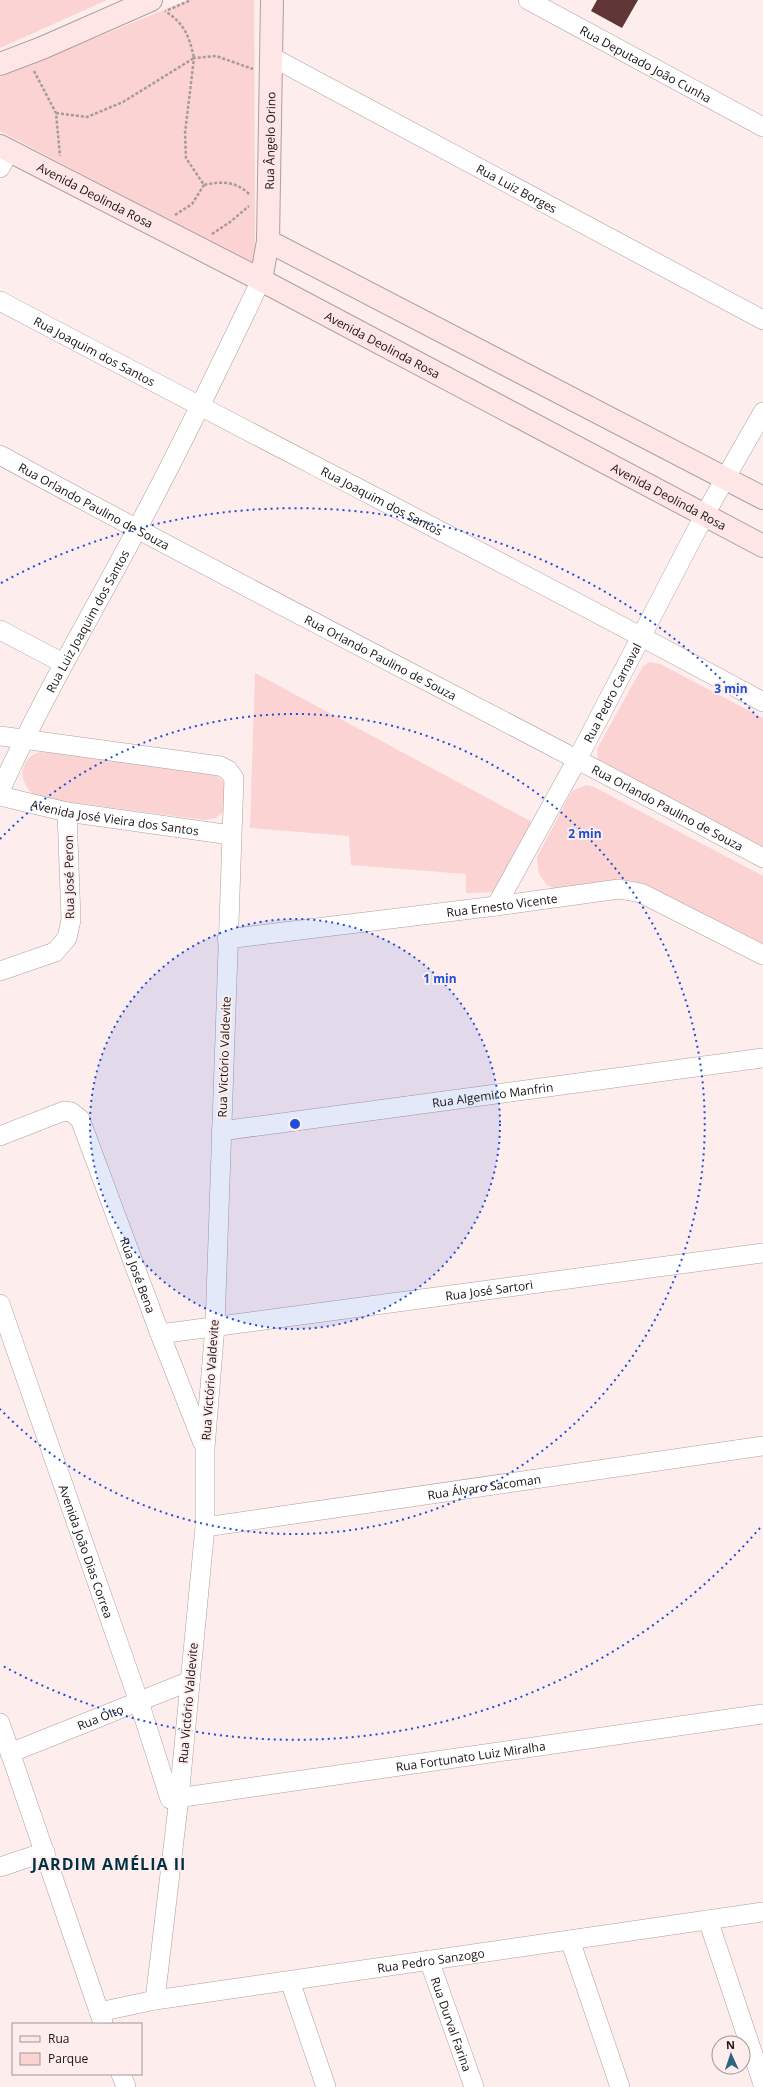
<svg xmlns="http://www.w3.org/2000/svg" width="763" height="2087" font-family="'Open Sans',sans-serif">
<rect width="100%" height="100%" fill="#fdeded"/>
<!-- green -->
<path fill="#fbd3d2" d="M 0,0 L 107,0 L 0,48 Z
M 188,0 L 254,0 L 255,265 L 0,131 L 0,77 Z
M 650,662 L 660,664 L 763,718 L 763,853 L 598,762 L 597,749 L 643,666 Z
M 255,673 L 532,822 L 494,892 L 466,893 L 466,874 L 351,865 L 349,836 L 250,828 Z
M 44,751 L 214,774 L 227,784 L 225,810 L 216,818 L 204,820 L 39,798 C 16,786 17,756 44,751 Z
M 586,785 L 594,787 L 763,876 L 763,947 L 629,882 L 555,889 L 547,885 L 539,874 L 537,857 L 572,791 Z"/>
<!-- building -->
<path fill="#603535" d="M 597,0 L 638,0 L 622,28 L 591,11 Z"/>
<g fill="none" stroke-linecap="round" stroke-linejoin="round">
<!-- street casing -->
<g stroke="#ae9f9f" stroke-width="20">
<g id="street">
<path id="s1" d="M 528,0 L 763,127"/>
<path id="s2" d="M 270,56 L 763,320"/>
<path d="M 0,168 L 9,151"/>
<path id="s3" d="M 0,301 C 254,436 511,565 763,702"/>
<path id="s4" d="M 0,455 C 252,593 510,722 763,858"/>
<path d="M 0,630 L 63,663"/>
<path d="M 0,736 L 220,766 L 228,770 L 234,778 L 215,1326 L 205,1448 L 205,1527 L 179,1798 L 155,2000"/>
<path id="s5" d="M 0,791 C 41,700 91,616 137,529 C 181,447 221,364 261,280"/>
<path id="s6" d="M 0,796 L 67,812 L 231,835"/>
<path id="s7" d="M 496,906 L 578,758 L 705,514 L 763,412"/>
<path id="s8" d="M 227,939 L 496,906 L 619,889 L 641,893 L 763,955"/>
<path d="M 0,971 L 55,952 L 67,938 L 71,920 L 67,812"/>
<path id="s9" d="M 221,1131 L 763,1058"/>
<path id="s10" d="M 0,1136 L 64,1111 L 71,1112 L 80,1119 L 160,1334 L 203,1443"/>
<path id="s11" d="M 0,1304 L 139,1702 L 170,1799 L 763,1714"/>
<path id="s12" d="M 160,1334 L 763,1253"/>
<path id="s13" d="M 205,1527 L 763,1446"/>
<path d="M 0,1723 L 103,2023"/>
<path id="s14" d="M 10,1753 L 190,1681"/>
<path d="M 0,1867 L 45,1852"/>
<path d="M 708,1920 L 763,2084"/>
<path d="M 570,1940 L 620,2087"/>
<path id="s15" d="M 429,1960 L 474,2087"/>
<path d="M 290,1981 L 326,2087"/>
<path id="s16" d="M 99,2012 L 155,2000 L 763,1912"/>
<path d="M 121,2074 L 126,2087"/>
</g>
</g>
<!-- secondary casing -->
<g stroke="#ae9f9f" stroke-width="24">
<g id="secondary">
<path d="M 0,64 L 42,48 L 151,0"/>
<path id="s17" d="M 0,146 L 261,280 L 763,546"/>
<path d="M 268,241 L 763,498"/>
<path id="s18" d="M 261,280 L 268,241 L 272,0"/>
</g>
</g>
<!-- path -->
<path stroke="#a69a9a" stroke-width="2.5" stroke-dasharray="3 2" stroke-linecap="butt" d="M 168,10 L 191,0
M 34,71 L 56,113 L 60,156
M 56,113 L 87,117 L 123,102 L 194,58 C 189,36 185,24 165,11
M 249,194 C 236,181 221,181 204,185 L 186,158 L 185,133 L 194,58 L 216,56 L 253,69
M 175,215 L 192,204 L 204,185
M 212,234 L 230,222 L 249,206"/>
<!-- street -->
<use href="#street" stroke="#fff" stroke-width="19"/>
<!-- secondary -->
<use href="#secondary" stroke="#fee6e6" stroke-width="22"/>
</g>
<!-- distance rings -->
<circle cx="295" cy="1124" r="205" fill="#1d4ed8" fill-opacity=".12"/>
<g fill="none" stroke="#1d4ed8" stroke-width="2" stroke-dasharray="2 4">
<circle cx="295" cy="1124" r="205"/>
<path d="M0 839A410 410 0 1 1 0 1409"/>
<path d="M760 1528A616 616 0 0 1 1 1665M1 583A616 616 0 0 1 760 720"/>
</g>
<g text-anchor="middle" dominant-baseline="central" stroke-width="4" stroke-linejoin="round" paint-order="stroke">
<!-- street labels -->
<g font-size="12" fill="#191414" stroke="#fdeded">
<text stroke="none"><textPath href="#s1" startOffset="134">Rua Deputado João Cunha</textPath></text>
<text stroke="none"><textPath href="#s18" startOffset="140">Rua Ângelo Orino</textPath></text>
<text stroke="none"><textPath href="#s2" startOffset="280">Rua Luiz Borges</textPath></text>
<text stroke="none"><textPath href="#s17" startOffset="107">Avenida Deolinda Rosa</textPath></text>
<text stroke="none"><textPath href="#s17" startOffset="431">Avenida Deolinda Rosa</textPath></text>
<text stroke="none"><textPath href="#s3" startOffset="107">Rua Joaquim dos Santos</textPath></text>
<text stroke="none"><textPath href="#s17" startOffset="755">Avenida Deolinda Rosa</textPath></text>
<text stroke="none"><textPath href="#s3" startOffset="431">Rua Joaquim dos Santos</textPath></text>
<text stroke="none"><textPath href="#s4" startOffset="107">Rua Orlando Paulino de Souza</textPath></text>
<text stroke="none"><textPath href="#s5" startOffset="191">Rua Luiz Joaquim dos Santos</textPath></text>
<text stroke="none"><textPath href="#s4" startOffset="431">Rua Orlando Paulino de Souza</textPath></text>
<text stroke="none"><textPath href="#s7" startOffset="243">Rua Pedro Carnaval</textPath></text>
<text stroke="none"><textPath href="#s4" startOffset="755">Rua Orlando Paulino de Souza</textPath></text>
<text stroke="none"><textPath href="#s6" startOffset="117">Avenida José Vieira dos Santos</textPath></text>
<text transform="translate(69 877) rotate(-91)">Rua José Peron</text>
<text stroke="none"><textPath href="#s8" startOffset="277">Rua Ernesto Vicente</textPath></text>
<text transform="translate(224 1057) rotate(-88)">Rua Victório Valdevite</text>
<text stroke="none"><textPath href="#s9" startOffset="274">Rua Algemiro Manfrin</textPath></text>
<text stroke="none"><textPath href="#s10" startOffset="254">Rua José Bena</textPath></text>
<text stroke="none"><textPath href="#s12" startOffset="332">Rua José Sartori</textPath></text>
<text transform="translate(210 1380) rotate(-86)">Rua Victório Valdevite</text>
<text stroke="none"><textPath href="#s13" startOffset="282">Rua Álvaro Sacoman</textPath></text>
<text stroke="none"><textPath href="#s11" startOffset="262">Avenida João Dias Correa</textPath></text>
<text transform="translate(188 1703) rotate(-85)">Rua Victório Valdevite</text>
<text stroke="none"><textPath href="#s14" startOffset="97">Rua Oito</textPath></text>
<text stroke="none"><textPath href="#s11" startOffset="827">Rua Fortunato Luiz Miralha</textPath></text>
<text stroke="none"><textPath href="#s16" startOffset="336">Rua Pedro Sanzogo</textPath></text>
<text stroke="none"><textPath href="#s15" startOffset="68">Rua Durval Farina</textPath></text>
</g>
<!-- district labels -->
<g font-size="16" font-weight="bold" letter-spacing="1" fill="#003143" stroke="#fdeded">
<text x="109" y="1864">JARDIM AMÉLIA II</text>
</g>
</g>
<circle cx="295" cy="1124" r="6" fill="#1d4ed8" stroke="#fdeded" stroke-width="2"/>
<g font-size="12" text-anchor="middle" font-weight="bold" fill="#1d4ed8" stroke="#fdeded" stroke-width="4" stroke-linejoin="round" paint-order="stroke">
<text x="731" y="693">3 min</text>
<text x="585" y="838">2 min</text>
<text x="440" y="983">1 min</text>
</g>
<!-- legend -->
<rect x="12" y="2023" width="130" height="52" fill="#fdeded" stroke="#a29696"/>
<rect x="20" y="2036" width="20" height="6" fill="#fee6e6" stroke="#a29696"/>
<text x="48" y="2043" font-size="12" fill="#191414">Rua</text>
<rect x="20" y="2053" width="20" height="12" fill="#fbd3d2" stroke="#a29696"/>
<text x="48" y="2063" font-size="12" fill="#191414">Parque</text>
<!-- north arrow -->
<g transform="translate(731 2055) rotate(357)"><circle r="19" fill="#fdeded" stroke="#a29696"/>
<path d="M0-3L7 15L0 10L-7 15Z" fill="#2b657e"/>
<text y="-6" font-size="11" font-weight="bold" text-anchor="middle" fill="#191414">N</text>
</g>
</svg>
